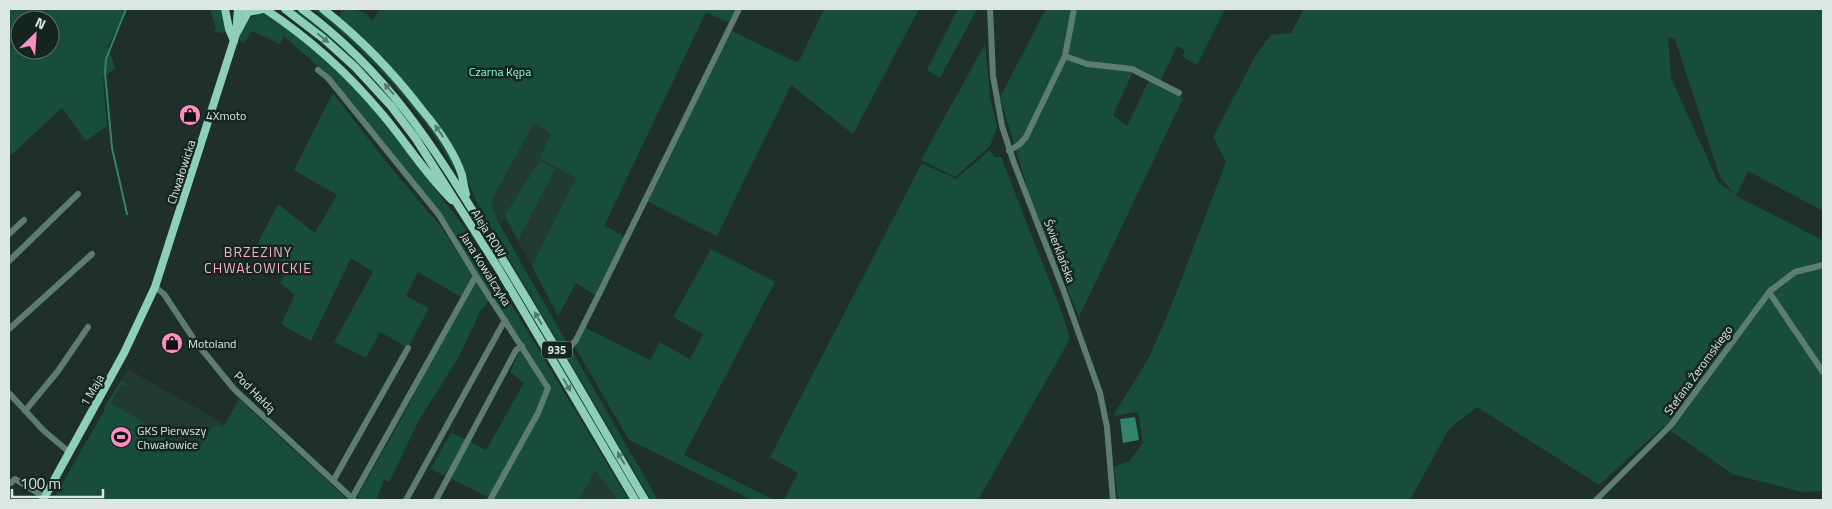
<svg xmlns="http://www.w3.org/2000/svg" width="1832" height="509" font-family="'Titillium Web',sans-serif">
<rect width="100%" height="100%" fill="#1f2f2a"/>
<!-- built -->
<path fill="#213a32" d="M 534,123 L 552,134 L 539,158 L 576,178 L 532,266 L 505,219 L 500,222 L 491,202 Z
M 128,368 L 140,376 L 225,424 L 201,465 L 105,409 Z
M 595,471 L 612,492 L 618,500 L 579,500 Z"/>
<!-- green -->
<path fill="#184d3e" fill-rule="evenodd" d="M 9,9 L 128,9 L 108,46 L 115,68 L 103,78 L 107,126 L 86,141 L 62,108 L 9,157 ZM 20,20 L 50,20 L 50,50 L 20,50 Z
M 210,9 L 221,9 L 225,32 L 222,33 L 213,31 L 216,29 Z
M 291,9 L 294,9 L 317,26 L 360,65 L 404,114 L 451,181 L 635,490 L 633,491 C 592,421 551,352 509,282 C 474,223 441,160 396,107 C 365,70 330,37 291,9 Z
M 313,9 L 319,9 C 372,51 433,113 459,176 C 449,161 443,148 433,134 C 399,87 359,45 313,9 Z
M 343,9 C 355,9 366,10 372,21 L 380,9 L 735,9 L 729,23 L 706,12 L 604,226 L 624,236 L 595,295 L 576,283 L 558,316 L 532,266 L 576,178 L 539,158 L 551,134 L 534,123 L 491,202 L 499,223 L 524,268 L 658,500 L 651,500 L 481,211 L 451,146 L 339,17 Z
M 824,9 L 919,9 L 853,134 L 791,85 L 717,236 L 647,201 L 732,31 L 798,63 Z
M 958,9 L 977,9 L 940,78 L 927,70 Z
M 1046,9 L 1225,9 L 1197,65 L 1182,56 L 1185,50 L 1177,46 L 1159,84 L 1183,98 L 1079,317 L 1029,193 L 1000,97 ZM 1133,72 L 1149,80 L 1127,126 L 1113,115 Z
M 1304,9 L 1823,9 L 1823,160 L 1822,162 L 1823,163 L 1823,211 L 1748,171 L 1736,196 L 1823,240 L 1823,491 L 1802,492 L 1732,474 L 1664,426 L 1599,485 L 1477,407 L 1449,429 L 1410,500 L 1118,500 L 1114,467 L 1130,460 L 1143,443 L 1138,412 L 1113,416 L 1150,356 L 1175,296 L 1226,162 L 1213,137 L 1257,53 L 1271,35 L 1291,33 ZM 1668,37 L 1675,39 L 1720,177 L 1734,194 L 1718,182 L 1671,78 Z
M 261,14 C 271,14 279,22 287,28 C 342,67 383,120 423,173 C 437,193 453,211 467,231 L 629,500 L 618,500 L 595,471 L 579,500 L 493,500 L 497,492 L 486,496 L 431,469 L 451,432 L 486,450 L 524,383 L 510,372 L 522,346 L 550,392 L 551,388 L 481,281 L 442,217 L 323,71 L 284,36 L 280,44 L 252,31 L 244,43 L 240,41 L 240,39 L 239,38 C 245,24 245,17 261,14 Z
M 985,44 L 990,97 L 997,127 L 990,146 L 955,177 L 921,160 Z
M 333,93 L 387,163 L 441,227 L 489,301 L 481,310 L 457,360 L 419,420 L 389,482 L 384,480 L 376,500 L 361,500 L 357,497 L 404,414 L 463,298 L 418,272 L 406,296 L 429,308 L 408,348 L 380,332 L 366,358 L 334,342 L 373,272 L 351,258 L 311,341 L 281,324 L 295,295 L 280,283 L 289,267 L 256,247 L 278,204 L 315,233 L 337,195 L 294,170 Z
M 990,150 L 995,157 L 1001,157 L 1062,313 L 1070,339 L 978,500 L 784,500 L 798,473 L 770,457 L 922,163 L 956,179 Z
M 540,161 L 555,169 L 518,240 L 505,215 Z
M 711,249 L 775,282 L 684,455 L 774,500 L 752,500 L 629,440 L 575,347 L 585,328 L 650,360 L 660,342 L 690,359 L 703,334 L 673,317 Z
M 121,381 L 125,382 L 126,386 L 121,385 L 111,403 L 157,430 L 162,438 L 178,447 L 180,444 L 185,447 L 187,444 L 199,450 L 213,425 L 223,428 L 239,399 L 348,500 L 53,500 L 105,409 L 104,407 Z"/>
<!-- water -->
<path fill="#33836d" d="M 1135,417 L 1139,440 L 1123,443 L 1120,419 Z"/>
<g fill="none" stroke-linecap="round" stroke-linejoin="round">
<!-- stream -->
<path stroke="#33836d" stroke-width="2" d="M 126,9 L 106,59 L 105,73 L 112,148 L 127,214"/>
<!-- minor -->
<path stroke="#5e7d72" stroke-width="6" d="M 990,9 L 993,76 L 1002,126 L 1014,163 L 1063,289 L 1100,393 L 1107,427 L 1113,500
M 1065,56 L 1087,64 L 1132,69 L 1179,93
M 318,70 L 328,78 L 439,215 L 476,276 L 548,388 L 538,413 L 490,500
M 1009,151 L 1020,144 L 1026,137 L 1065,56 L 1074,9
M 9,234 L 24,220
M 9,261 L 78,194
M 155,287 L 164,294 L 195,341 L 234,389 L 354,500
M 1769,292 L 1823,372
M 9,329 L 92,254
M 571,346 L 576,340 L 598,296 L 739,9
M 9,393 L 43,430 L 69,452
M 25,411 L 58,371 L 88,327
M 333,481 L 408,348
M 9,482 L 11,483 L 15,479 L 44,497
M 352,498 L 476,276
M 406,500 L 505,320
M 436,500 L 516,350 L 522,346
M 1596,500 L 1671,425 L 1770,291 L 1795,272 L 1823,265"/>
<!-- major -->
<path stroke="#8ecfba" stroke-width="8" d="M 225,9 L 229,29 L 234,41
M 238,9 L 248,12 L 263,9
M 265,9 C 309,38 348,73 382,114 C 406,142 425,174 452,200
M 285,9 L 324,39 L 355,67 L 391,106 L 416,139 L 498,268 L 635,500
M 302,9 C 393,76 439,156 497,250 C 548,333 596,417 645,500
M 323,9 C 360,38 393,72 422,110 C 438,129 454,151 462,175 C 463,181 464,188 466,194
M 236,34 L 238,9
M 43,500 L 124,353 L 155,287 L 236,34 L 248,12"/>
</g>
<!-- one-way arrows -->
<defs><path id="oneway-solid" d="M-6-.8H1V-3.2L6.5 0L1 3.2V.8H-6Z" transform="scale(1.25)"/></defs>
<g fill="#527a6d">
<use href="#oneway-solid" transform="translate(323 38) rotate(39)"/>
<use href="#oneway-solid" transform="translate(389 89) rotate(-131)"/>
<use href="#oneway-solid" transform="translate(439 131) rotate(-125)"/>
<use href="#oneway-solid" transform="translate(538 318) rotate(-121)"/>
<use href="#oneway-solid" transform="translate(567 385) rotate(59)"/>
<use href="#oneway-solid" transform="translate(621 458) rotate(-120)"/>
</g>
<!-- icons -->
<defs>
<g id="shop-disc" transform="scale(1.125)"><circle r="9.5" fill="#fc8fc2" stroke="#152520"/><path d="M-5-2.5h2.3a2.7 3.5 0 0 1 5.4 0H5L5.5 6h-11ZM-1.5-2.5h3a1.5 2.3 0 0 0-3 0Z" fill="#111"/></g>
<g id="stadium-disc" transform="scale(1.125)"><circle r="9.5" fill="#fc8fc2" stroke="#152520"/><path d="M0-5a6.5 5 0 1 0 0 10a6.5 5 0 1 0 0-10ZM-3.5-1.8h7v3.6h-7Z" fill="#111"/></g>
</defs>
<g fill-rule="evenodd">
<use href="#shop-disc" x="190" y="115"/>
<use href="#shop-disc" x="172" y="343"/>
<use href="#stadium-disc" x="121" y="437"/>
</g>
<g text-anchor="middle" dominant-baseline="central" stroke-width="5" stroke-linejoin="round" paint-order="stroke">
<!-- shield labels -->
<rect fill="#152520" stroke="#a0aca8" stroke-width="1" x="542" y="341.5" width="30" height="17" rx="4"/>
<g font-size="11" font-weight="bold" fill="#dce6e2">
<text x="557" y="350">935</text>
</g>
<!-- park labels -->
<g font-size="12" fill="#8bfdda" stroke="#152520">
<text x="500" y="71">Czarna Kępa</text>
</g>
<!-- poi labels -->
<g font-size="12" fill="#dce6e2" stroke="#152520" text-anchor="start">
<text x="206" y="115">4Xmoto</text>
<text x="188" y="343">Motoland</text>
<text x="137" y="430">GKS Pierwszy<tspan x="137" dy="14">Chwałowice</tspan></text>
</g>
<!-- street labels -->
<g font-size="12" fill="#dce6e2" stroke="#152520">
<text transform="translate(181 172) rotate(-72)">Chwałowicka</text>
<text transform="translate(489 233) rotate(58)">Aleja ROW</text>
<text transform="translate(1060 251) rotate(69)">Świerklańska</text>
<text transform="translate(486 269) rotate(58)">Jana Kowalczyka</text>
<text transform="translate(1698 370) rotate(-54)">Stefana Żeromskiego</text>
<text transform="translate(92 390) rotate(-60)">1 Maja</text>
<text transform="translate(255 392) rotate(45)">Pod Hałdą</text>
</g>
<!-- neighbourhood labels -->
<g font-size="14" letter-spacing="1" fill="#f8abcd" stroke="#152520">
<text x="258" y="251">BRZEZINY<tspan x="258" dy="16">CHWAŁOWICKIE</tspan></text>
</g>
</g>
<!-- border -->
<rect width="1832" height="509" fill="none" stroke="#dce6e2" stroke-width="20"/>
<!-- north arrow -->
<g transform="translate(35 35) rotate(25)"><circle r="24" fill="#152520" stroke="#65726e"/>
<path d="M0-4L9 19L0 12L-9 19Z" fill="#fc8fc2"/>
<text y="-8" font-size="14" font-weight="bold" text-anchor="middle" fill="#dce6e2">N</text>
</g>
<!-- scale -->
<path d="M12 489v8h91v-8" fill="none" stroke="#dce6e2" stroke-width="2.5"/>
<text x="20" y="489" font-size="15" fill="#dce6e2" stroke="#152520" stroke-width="4" paint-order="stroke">100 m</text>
</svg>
